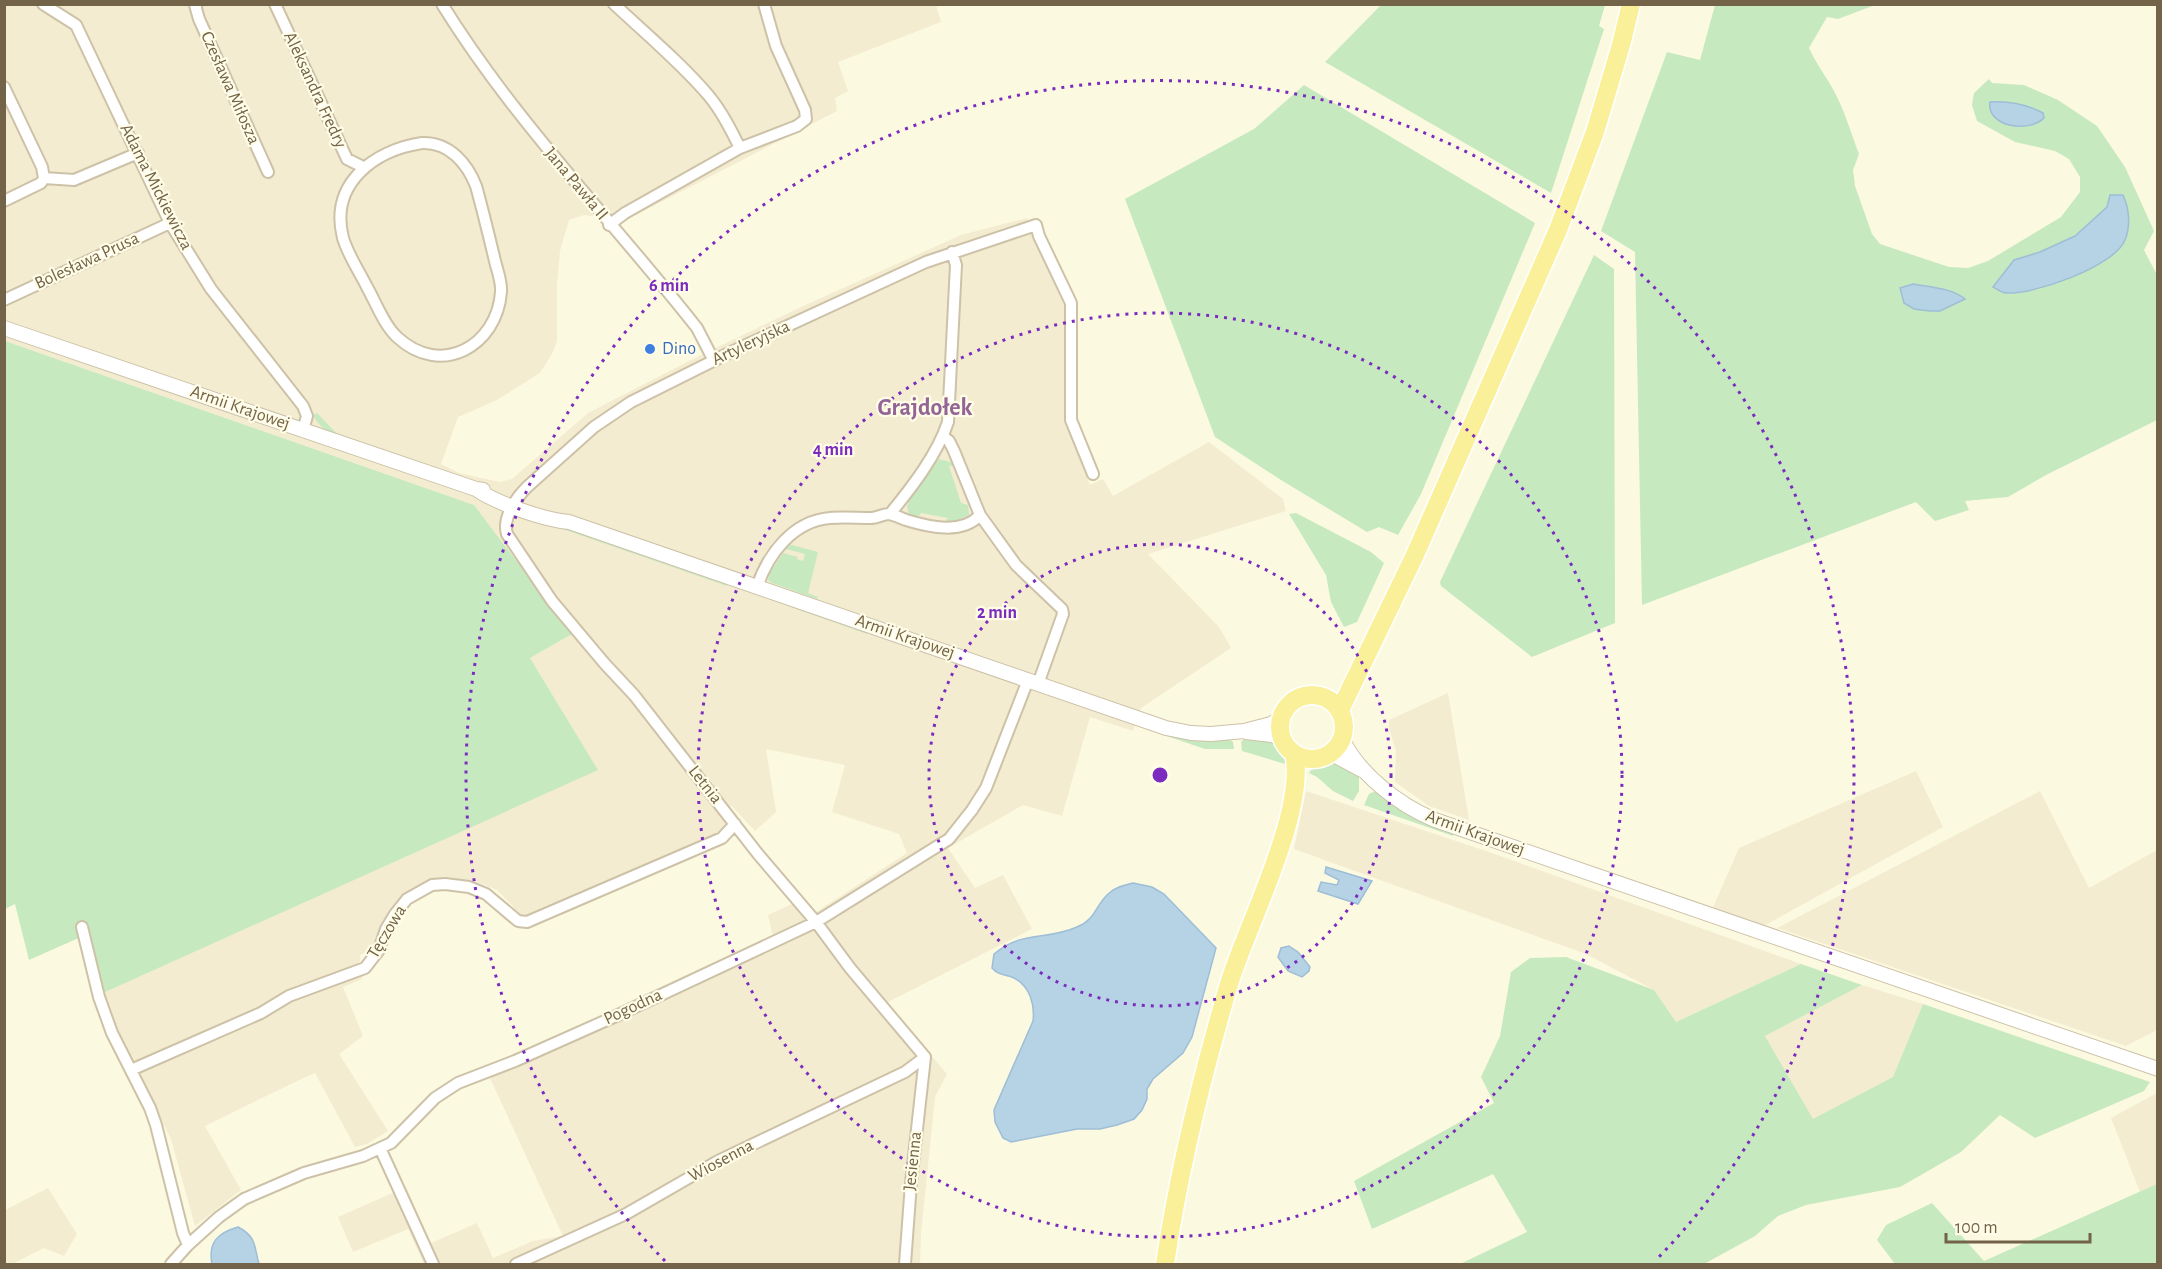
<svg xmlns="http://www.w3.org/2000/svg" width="2162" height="1269" font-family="'Alegreya Sans',sans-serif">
<rect width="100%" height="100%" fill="#fcf9e1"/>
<!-- residential -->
<path fill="#f3ecd0" d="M 5,5 L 936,5 L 941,22 L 838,62 L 848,91 L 835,98 L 837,111 L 626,220 L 584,215 L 569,220 L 560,251 L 557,284 L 557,341 L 553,352 L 540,373 L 497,400 L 458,417 L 441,464 L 459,473 L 500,482 L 512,479 L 588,413 L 689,361 L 801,307 L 961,235 L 1027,218 L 1066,306 L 1065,422 L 1090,485 L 1103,479 L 1113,496 L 1209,442 L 1283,499 L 1286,511 L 1148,554 L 1219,627 L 1231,648 L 1141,708 L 1133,731 L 1090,717 L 1062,816 L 1023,805 L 948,848 L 975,888 L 1003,875 L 1032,929 L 886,1003 L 947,1074 L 935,1097 L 921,1234 L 920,1264 L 424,1264 L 408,1229 L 353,1252 L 338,1217 L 406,1187 L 431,1243 L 477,1223 L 493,1258 L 533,1241 L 563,1236 L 490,1078 L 775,946 L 768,915 L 803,899 L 816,912 L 907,853 L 899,834 L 832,812 L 845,765 L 766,749 L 776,812 L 755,831 L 731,805 L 722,832 L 531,918 L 517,914 L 512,905 L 497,890 L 475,881 L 453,879 L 425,885 L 404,898 L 384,919 L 375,948 L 360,955 L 362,979 L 343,987 L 363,1036 L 339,1054 L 388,1131 L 367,1144 L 355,1147 L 315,1073 L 293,1083 L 205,1126 L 241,1190 L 195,1226 L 171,1139 L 127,1053 L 103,993 L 597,769 L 530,658 L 572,634 L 474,505 L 5,341 Z
M 1448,693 L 1469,820 L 1429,806 L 1395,782 L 1396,751 L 1389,728 L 1389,720 Z
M 1916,771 L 1943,827 L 1760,928 L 1712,910 L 1739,848 Z
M 1306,791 L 1489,852 L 1801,964 L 1676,1022 L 1654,990 L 1586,954 L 1294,849 Z
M 2040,791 L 2089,888 L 2157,850 L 2157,1030 L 2126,1046 L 1777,928 Z
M 1862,985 L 1923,1004 L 1893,1077 L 1813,1120 L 1765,1036 Z
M 2157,1093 L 2157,1184 L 2140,1192 L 2111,1118 Z
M 48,1188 L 77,1234 L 64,1256 L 44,1248 L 12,1264 L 5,1264 L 5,1210 Z"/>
<!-- green -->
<path fill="#c6e9c0" d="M 1381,5 L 1605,5 L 1599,26 L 1604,29 L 1551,193 L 1325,62 Z
M 1715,5 L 1875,5 L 1838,19 L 1827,17 L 1809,48 C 1816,64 1827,77 1835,93 C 1845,112 1851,133 1859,154 L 1853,170 L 1855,186 L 1872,234 L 1880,244 L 1949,267 L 1968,268 L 1988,261 L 2061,217 L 2080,192 L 2080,177 L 2069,159 L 2055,151 L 2015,142 L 1977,121 L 1972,105 L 1974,93 L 1989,79 L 1992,83 L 2024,85 L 2058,100 L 2097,126 L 2125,167 L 2154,231 L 2144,250 L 2157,275 L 2157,420 L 2046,475 L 2008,497 L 1965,501 L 1969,510 L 1935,521 L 1916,502 L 1642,605 L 1635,252 L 1601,231 L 1667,52 L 1700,60 Z
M 1304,85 L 1535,223 L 1421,494 L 1398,535 L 1379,527 L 1367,532 L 1281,480 L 1215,437 L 1125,199 L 1254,129 Z
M 1594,255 L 1614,269 L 1615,623 L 1532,657 L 1441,586 L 1440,582 Z
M 5,341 L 474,505 L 572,634 L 530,658 L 598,770 L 103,993 L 90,933 L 29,960 L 15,904 L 5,909 Z
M 317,413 L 341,438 C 328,432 320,428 313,415 Z
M 939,459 L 954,463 L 953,466 L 949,466 L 961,503 L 968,505 L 969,515 L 957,520 L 957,523 L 943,523 L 948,518 L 921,513 L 918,517 L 909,515 L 907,506 L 909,503 L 906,501 L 934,460 L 937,462 Z
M 1296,513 L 1371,552 L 1384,563 L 1357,622 L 1344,627 L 1331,602 L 1326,575 L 1289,514 Z
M 552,522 L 726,581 L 727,586 L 554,526 Z
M 788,544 L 818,552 L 808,593 L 818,597 L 817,599 L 772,583 L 768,580 L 769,574 L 783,553 L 798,557 L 797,559 L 803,561 L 805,554 L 786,549 L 784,547 Z
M 788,604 L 867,632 L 867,634 L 788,606 Z
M 1134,722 L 1227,738 L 1233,742 L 1234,749 L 1205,749 L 1134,725 Z
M 1245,738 C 1271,738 1282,739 1292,766 L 1242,751 L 1241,742 Z
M 1331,760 L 1359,777 L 1359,791 L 1353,801 L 1333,791 L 1317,777 L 1309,773 C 1314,765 1321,762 1331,760 Z
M 1376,791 L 1381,792 L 1453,831 L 1453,836 L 1364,805 L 1369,794 Z
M 1566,957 L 1654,990 L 1676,1022 L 1801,964 L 1862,985 L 1765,1036 L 1813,1119 L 1893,1077 L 1923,1004 L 2150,1082 L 2144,1091 L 2035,1138 L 2000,1115 L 1961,1152 L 1900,1187 L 1806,1205 L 1778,1216 L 1755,1236 L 1704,1264 L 1460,1264 L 1527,1232 L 1493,1174 L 1372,1229 L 1354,1181 L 1494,1103 L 1481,1077 L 1500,1036 L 1511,972 L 1530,958 Z
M 2157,1184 L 2157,1264 L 1895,1264 L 1877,1240 L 1886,1225 L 1932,1203 L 1984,1261 Z"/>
<!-- water -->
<path fill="#b6d2e5" stroke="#9dbed6" stroke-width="1.5" d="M 1990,102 C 2008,101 2028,105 2043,113 L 2044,118 C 2028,134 1986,126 1990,102 Z
M 2110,195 L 2123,195 C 2129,208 2131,225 2125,240 C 2114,267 2033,295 2005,293 C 2000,292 1997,289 1993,287 L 2014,260 L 2040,252 L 2075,236 L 2107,207 Z
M 1913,284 C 1929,287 1952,288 1965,299 L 1940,311 L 1930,311 L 1914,309 L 1904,303 L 1900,288 Z
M 1326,867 L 1372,881 L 1358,904 L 1318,891 L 1321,882 L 1337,885 L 1339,880 L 1325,873 Z
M 1133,883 L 1152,887 L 1164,894 L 1216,948 L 1192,1037 L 1183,1053 L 1153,1079 L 1147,1089 L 1147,1099 L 1142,1110 L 1134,1119 L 1117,1125 L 1100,1129 L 1077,1129 L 1011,1142 L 1003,1138 L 995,1122 L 994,1110 L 1033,1021 C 1035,1005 1030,986 1014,978 C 1005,974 999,976 992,968 L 994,954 C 1022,930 1046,941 1077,927 C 1096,919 1095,906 1108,894 C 1115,887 1125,885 1133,883 Z
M 1289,946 L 1298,952 L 1310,967 L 1309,971 L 1302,977 L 1288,971 L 1278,957 L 1281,948 Z
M 238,1227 C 257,1237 254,1246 259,1264 L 212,1264 C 208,1243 217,1233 238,1227 Z"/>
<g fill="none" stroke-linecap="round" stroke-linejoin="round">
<!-- minor casing -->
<g stroke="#cdc2a8" stroke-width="14">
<path id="minor" d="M 43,4 L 76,25 L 170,223 L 211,289 L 303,406 L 307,416 L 303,430
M 197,4 L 195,5 L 199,19 L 268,172
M 275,4 L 347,159 L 363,167
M 442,4 C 515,122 612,220 697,328 L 714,361
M 614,4 C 646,34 681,63 709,96 C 722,112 731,130 740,148
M 4,87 L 42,167 L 44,178 L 41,183 L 4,201
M 422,143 C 449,142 467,163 476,186 C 483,211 489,236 495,261 C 497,270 502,282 501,292 C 497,346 441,378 397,337 C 384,325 376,303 367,287 C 359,271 348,255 343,238 C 329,183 375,150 422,143 Z
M 44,178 L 74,180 L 138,153
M 609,225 L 625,213 L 740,148 L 797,126 L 806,119 L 805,110 L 776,46 L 764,4
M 4,300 L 170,223
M 943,436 L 949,441 L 954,451 L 980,515 L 1016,565 L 1062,609 L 1063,614 L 1038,684
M 890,514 C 912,487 937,455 948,422 L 956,265 L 952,252
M 757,587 C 768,554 793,521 830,518 C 843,517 857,518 871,518 C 877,518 883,514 889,514 C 895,515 901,518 906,520 C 929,527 962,535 980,515
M 82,927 L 99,997 L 112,1033 L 150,1108 L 156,1125 L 183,1233 L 188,1245
M 925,1057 L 850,968 L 816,922 L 758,854 L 634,695 L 605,664 L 552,601 L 507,534 C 502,518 516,498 527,487 L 594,427 L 631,402 L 731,352 L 926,262 L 1036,225 L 1039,236 L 1071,303 L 1071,420 L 1093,474
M 131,1070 L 261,1013 L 289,996 L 365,968 L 379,950 L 386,929 L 395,914 L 407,899 L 432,885 L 445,884 L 469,887 L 486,894 L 518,921 L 527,922 L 722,838 L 735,824
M 380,1148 L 433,1264
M 171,1264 L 188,1245 L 219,1217 L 244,1199 L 304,1173 L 363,1156 L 391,1143 L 435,1098 L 458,1083 L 515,1061 L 616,1016 L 816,922 L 949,839 L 972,810 L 986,788 L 1028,680
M 516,1264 L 626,1214 L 718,1161 L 905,1072 L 925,1057
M 905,1264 L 911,1183 L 925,1057"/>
</g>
<!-- tertiary casing -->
<g stroke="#cdc2a8" stroke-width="16">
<path id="tertiary" d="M 4,328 L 476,489 L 483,490
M 476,489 C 496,503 544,520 569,522 L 1166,728 L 1191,733 L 1211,734 L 1244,731 L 1271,724 L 1281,718
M 1246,732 L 1272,735 L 1282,739
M 1342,739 C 1360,775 1399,805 1435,820 L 2158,1069
M 1329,755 L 1336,756 L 1362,770"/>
</g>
<!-- primary casing -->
<g stroke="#fff" stroke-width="21">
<path id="primary" d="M1280 727a32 32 0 1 1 64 0a32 32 0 1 1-64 0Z
M 1340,710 L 1414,557 L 1558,230 L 1595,132 L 1621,45 L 1631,4
M 1165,1264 C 1179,1169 1202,1076 1229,984 C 1247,925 1307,811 1294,753"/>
</g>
<!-- minor -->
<use href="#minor" stroke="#fff" stroke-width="10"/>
<!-- tertiary -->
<use href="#tertiary" stroke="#fff" stroke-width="14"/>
<!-- primary -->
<use href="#primary" stroke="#faf09a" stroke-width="18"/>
</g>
<!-- distance rings -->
<g fill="none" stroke="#7b2cbf" stroke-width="3" stroke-dasharray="3 6">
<circle cx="1160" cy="775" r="231"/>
<circle cx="1160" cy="775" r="462"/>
<path d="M665 1261A694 694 0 1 1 1655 1261"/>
</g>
<!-- markers -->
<circle fill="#3f7fe0" stroke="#fffce7" stroke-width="2" cx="650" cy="349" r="6"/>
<g text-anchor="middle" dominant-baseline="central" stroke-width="4.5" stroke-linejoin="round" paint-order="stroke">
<!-- street labels -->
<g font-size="18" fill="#736348" stroke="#fffce7">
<text transform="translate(230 88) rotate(66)">Czesława Miłosza</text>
<text transform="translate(315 90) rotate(65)">Aleksandra Fredry</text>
<text transform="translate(576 184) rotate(50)">Jana Pawła II</text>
<text transform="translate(156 187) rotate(63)">Adama Mickiewicza</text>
<text transform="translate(87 261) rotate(-25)">Bolesława Prusa</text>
<text transform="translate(751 343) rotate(-25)">Artyleryjska</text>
<text transform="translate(240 408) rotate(19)">Armii Krajowej</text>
<text transform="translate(905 637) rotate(19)">Armii Krajowej</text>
<text transform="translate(705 785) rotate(52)">Letnia</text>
<text transform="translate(1475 833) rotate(20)">Armii Krajowej</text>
<text transform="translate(387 932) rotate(-59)">Tęczowa</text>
<text transform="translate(633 1007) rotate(-25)">Pogodna</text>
<text transform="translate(721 1161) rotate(-28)">Wiosenna</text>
<text transform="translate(913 1161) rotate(-84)">Jesienna</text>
</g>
<!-- shop labels -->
<g font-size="18" fill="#366cbe" stroke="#fffce7" text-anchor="start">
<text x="662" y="349">Dino</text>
</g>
<!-- district labels -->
<g font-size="24" font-weight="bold" fill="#936496" stroke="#fffce7">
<text x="925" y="408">Grajdołek</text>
</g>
</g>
<circle cx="1160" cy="775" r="9" fill="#7b2cbf" stroke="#fffce7" stroke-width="3"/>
<g font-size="18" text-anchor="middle" font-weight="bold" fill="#7b2cbf" stroke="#fffce7" stroke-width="4.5" stroke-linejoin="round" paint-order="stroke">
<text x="669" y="291">6 min</text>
<text x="833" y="455">4 min</text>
<text x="997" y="618">2 min</text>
</g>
<!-- border -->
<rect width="2162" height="1269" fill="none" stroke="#736348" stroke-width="12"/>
<!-- scale -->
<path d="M1946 1233v9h144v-9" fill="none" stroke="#736348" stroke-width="3"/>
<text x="1955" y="1233" font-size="18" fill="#736348" stroke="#fffce7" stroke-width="4.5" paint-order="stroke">100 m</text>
</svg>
